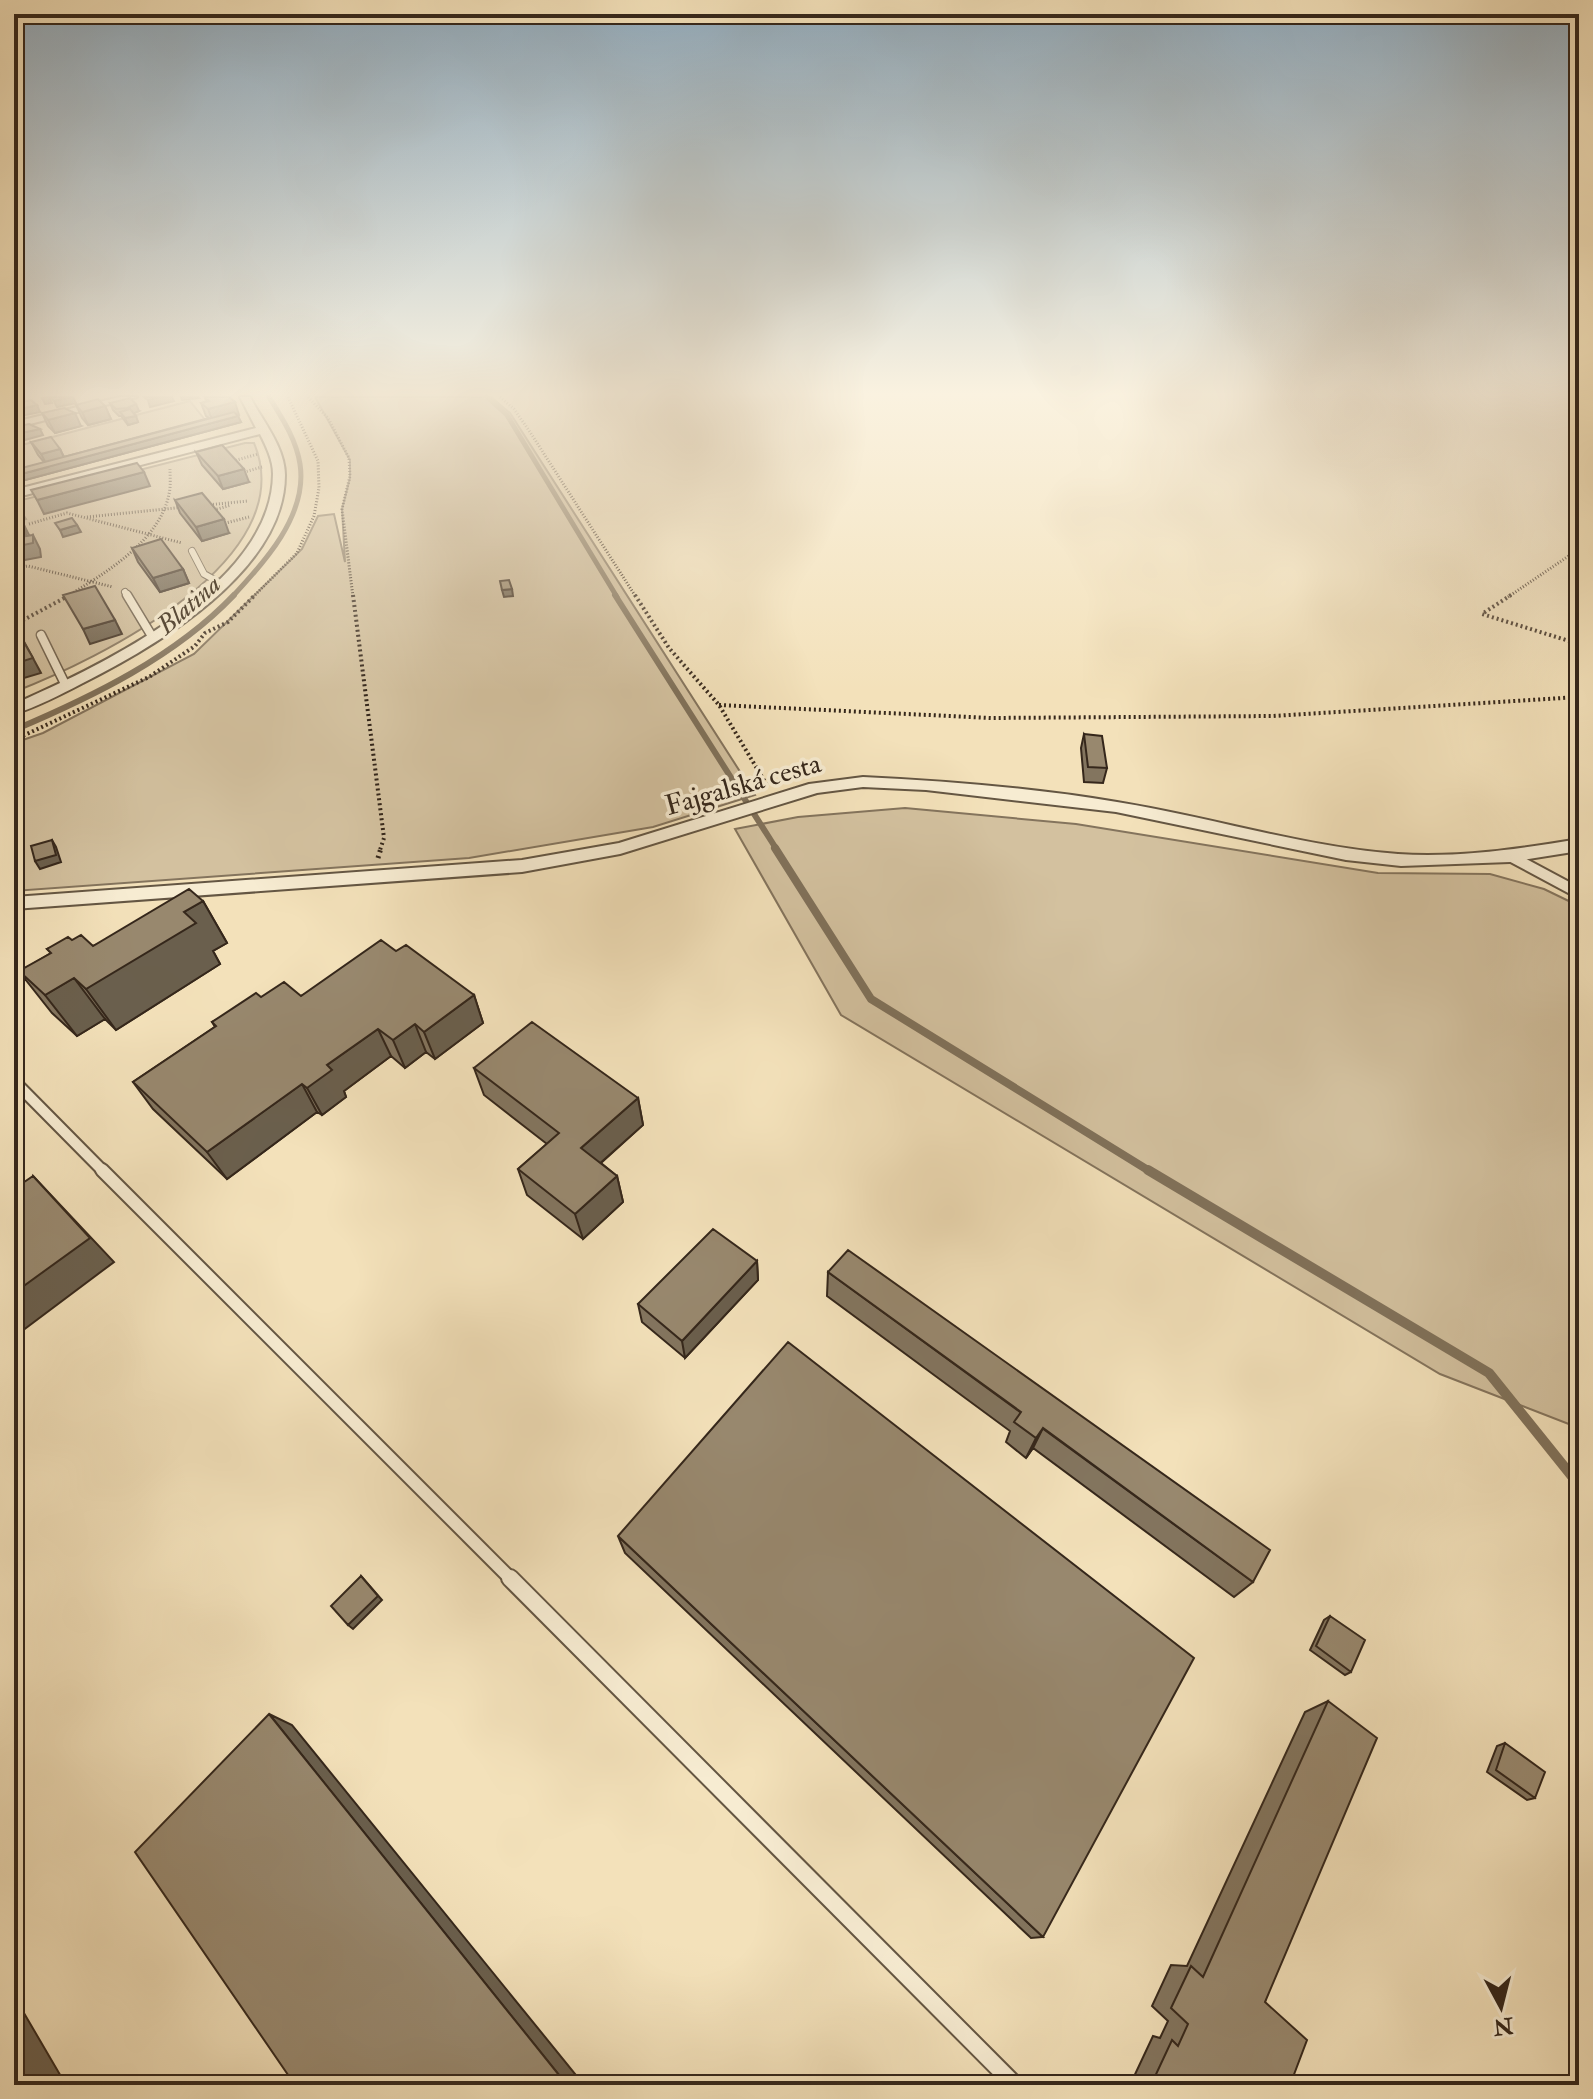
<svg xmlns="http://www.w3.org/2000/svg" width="1593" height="2099" font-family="'IM FELL Double Pica',serif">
<rect width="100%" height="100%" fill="#f3e1ba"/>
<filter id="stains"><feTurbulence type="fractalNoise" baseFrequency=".0025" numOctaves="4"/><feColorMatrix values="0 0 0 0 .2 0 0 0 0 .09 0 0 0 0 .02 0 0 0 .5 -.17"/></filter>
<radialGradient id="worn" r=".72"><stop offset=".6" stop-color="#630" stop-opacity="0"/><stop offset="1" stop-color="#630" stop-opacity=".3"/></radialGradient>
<!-- green -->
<path fill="#d3c19f" stroke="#84745d" stroke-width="2" d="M 315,397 L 491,397 L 510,413 L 755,795 L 653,827 L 469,858 L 14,891 L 14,743 L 43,733 L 194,654 L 302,549 L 318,516 L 334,514 L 345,562 L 342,509 L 350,478 L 350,460 Z
M 190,401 L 209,425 L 14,477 L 14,447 Z
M 245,443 L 254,443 C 303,560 99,659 14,692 L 14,523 L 26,519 L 14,502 Z
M 905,808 L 1076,824 L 1378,873 L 1490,874 L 1544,889 L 1579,906 L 1579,1428 L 1440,1374 L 841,1015 L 735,829 L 798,817 Z"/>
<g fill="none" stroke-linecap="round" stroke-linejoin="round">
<!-- stream-far3 -->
<path stroke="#80715a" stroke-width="5" d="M 487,397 L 507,415 L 617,597
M 232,597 C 264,563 308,515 300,464 C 296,439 282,418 269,397"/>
<!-- stream-far2 -->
<path stroke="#80715a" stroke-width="6" d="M 615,595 L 777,850
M 14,730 C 92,697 175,657 234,595"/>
<!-- stream-far1 -->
<path stroke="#80715a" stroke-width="8" d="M 775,848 L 871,999 L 1151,1172"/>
<!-- stream -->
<path stroke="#80715a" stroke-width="10" d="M 1148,1170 L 1489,1373 L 1579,1485"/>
<!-- lane-far4 casing -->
<g stroke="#645643" stroke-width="8">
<path id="lane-far4" d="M 14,513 L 20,512
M 192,551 L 204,574 L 220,583
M 125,592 L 128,597"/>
</g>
<!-- lane-far3 casing -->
<g stroke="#645643" stroke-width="11">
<path id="lane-far3" d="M 127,595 L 153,638
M 41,635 L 66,686"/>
</g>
<!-- lane-far2 casing -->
<g stroke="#645643" stroke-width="14">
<path id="lane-far2" d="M 1510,856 L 1579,893
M 14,1081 L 104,1172"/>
</g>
<!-- lane-far1 casing -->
<g stroke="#645643" stroke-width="16">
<path id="lane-far1" d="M 102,1170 L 512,1580"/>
</g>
<!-- lane casing -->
<g stroke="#645643" stroke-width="20">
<path id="lane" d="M 510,1578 L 1015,2085"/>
</g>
<!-- street casing -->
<g stroke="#645643" stroke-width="4">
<path id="street" d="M 120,397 L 137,397 L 14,428 L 14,422 Z
M 240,397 L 250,397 C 262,420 285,447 285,475 C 285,571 157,646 81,684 C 60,695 37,707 14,714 L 14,704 C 101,666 272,585 273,474 C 273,460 266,446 260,434 L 14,498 L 14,490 L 256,428 Z
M 863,777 C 947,781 1034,788 1117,802 C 1211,817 1303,847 1398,854 C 1457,858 1520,849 1579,839 L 1579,851 L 1510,862 L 1401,866 L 1346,860 L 1116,812 L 926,790 L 863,787 L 817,793 L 620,854 L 522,872 L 14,909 L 14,897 L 522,860 L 619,843 L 809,784 Z"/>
</g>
<!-- path-far2 -->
<path stroke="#35271b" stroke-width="3" stroke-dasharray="1 2" stroke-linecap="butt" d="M 308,397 L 328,418 L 349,458 L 350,476 L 342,509 L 353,597
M 500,397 L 514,409 L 530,432 L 636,597
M 230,462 L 258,454
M 241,473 L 262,467
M 207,505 L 248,501
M 211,511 L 231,505
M 87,517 L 185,507
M 29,524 L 67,513 L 182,543
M 222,524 L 249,517
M 14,568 L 28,566 L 113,587
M 66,597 C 104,574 160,541 169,494 C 171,486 170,477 170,469
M 253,597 L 297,553 L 314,516 L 319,488 L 318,461 L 288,397
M 1508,597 L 1579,549"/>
<!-- path-far1 -->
<path stroke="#35271b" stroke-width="4" stroke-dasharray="2 3" stroke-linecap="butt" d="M 353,595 L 384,838 L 380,850
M 635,595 L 669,648 L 719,705 L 768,787
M 1511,595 L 1482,614 L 1579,644
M 14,625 L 70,595
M 719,705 L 991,718 L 1273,716 L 1579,697
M 14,740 L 149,677 L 195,646 L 205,633 L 228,622 L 255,595"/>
<!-- path -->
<path stroke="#35271b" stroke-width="5" stroke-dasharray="2 4" stroke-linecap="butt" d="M 378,858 L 381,848"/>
<!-- lane-far4 -->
<use href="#lane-far4" stroke="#f7ecd2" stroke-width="6"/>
<!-- lane-far3 -->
<use href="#lane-far3" stroke="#f7ecd2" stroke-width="8"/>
<!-- lane-far2 -->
<use href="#lane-far2" stroke="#f7ecd2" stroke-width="10"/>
<!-- lane-far1 -->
<use href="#lane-far1" stroke="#f7ecd2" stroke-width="12"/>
<!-- lane -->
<use href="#lane" stroke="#f7ecd2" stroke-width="16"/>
<!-- street -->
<use href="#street" fill="#f7ecd2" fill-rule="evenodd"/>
</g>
<!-- wall -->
<path fill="#83755f" stroke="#35271b" stroke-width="2" d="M 205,397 L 239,415 L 237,415 L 241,422 L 14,483 L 44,462 L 38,455 L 31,442 L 60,449 L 64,457 L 209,418 L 206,416 L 201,403 L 206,402 Z
M 110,403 L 139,411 L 134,413 L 138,422 L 128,425 L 121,416 L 119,416 L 113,410 Z
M 76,405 L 105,406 L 111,419 L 88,425 L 82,418 Z
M 42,413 L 81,426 L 55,433 L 48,426 Z
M 196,452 L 249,482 L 223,489 L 202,465 Z
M 175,500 L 229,533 L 202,541 L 180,513 Z
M 132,548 L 183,569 L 189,583 L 160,592 L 138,562 Z
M 1084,734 L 1107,768 L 1103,783 L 1084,782 L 1081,748 Z
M 203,901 L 227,943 L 213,951 L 220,964 L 116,1030 L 105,1019 L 77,1036 L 52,1013 L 25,979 L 14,986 L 21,971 L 51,953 L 47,949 L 72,940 L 93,946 Z
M 396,951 L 474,995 L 483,1023 L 435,1059 L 426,1052 L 405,1068 L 391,1056 L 344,1091 L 346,1097 L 322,1115 L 317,1112 L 227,1179 L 153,1109 L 133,1082 L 215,1027 L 212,1022 L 261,997 L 301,996 Z
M 474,1068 L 638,1098 L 643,1125 L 601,1163 L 617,1176 L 623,1202 L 583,1239 L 527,1195 L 518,1169 L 547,1144 L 484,1095 Z
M 757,1261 L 758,1280 L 685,1358 L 642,1322 L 638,1304 Z
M 828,1272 L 1253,1582 L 1234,1597 L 1033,1448 L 1026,1458 L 1006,1442 L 1010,1431 L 827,1296 Z
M 618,1536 L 1043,1937 L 1031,1938 L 625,1553 Z
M 1330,1616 L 1351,1672 L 1345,1675 L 1310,1650 L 1324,1620 Z
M 1328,1701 L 1265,2002 L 1290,2085 L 1130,2085 L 1153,2036 L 1160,2038 L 1168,2021 L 1152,2006 L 1171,1965 L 1187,1966 L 1305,1712 Z
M 1505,1743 L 1535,1798 L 1527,1800 L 1487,1772 L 1497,1746 Z"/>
<!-- shaded-wall -->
<path fill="#6a5f4d" stroke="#35271b" stroke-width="2" d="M 49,397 L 52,403 L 45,404 L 42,398 Z
M 73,397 L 76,403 L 57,407 L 54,401 Z
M 161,397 L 172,397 L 174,401 L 150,407 L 148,400 Z
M 181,397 L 198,397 L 199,398 L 182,400 Z
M 235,402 L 239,415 L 213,422 L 208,409 Z
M 136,404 L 139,411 L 130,415 L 127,408 Z
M 37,405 L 40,412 L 21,416 L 17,410 Z
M 105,406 L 111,419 L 88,425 L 82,412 Z
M 75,413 L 81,426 L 55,433 L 48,420 Z
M 136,416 L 138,422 L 128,425 L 125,418 Z
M 238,416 L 241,422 L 14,483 L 14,476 L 48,467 L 41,454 L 60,449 L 66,462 Z
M 40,429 L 43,435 L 21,441 L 17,434 Z
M 244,469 L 249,482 L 223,489 L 218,476 Z
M 144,472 L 150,486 L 44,514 L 37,500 Z
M 224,519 L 229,533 L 202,541 L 196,527 Z
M 24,525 L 31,539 L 33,535 L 40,549 L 41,557 L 14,562 L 14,547 L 26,536 Z
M 77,525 L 81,532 L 63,537 L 60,530 Z
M 183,569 L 189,583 L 160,592 L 153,578 Z
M 512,589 L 513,596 L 504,597 L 502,590 Z
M 115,620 L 122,634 L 90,644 L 83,629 Z
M 15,625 L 41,673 L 14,681 L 14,664 Z
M 52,840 L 56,847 L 61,862 L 40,869 L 35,861 Z
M 203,901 L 227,943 L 213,951 L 220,964 L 116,1030 L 86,989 L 184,912 Z
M 15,964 L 27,978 L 19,971 L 25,979 L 14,986 L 14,965 Z
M 74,978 L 105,1019 L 77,1036 L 45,995 Z
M 474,995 L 483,1023 L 435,1059 L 424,1032 Z
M 415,1024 L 426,1052 L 405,1068 L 393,1040 Z
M 378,1029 L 391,1056 L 344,1091 L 346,1097 L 322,1115 L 307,1088 L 327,1065 Z
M 302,1084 L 317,1112 L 227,1179 L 207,1152 Z
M 638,1098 L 643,1125 L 588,1174 L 581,1148 Z
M 33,1176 L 114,1262 L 14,1337 L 14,1293 Z
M 617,1176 L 623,1202 L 583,1239 L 575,1214 Z
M 757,1261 L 758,1280 L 685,1358 L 682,1341 Z
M 1043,1428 L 1033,1448 L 1026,1458 L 1036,1438 Z
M 361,1576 L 382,1600 L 353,1629 L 348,1625 Z
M 269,1714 L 292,1725 L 584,2085 L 567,2085 Z
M 14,2008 L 21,2008 L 66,2085 L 22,2085 L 14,2070 Z"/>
<!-- building -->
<path fill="#98886e" stroke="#35271b" stroke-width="2" d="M 50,397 L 71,397 L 54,401 Z
M 144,397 L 161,397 L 148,400 Z
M 205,397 L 229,397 L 235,402 L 208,409 L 201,403 L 209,401 Z
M 130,398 L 136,404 L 127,408 L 116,409 L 110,403 Z
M 98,399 L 105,406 L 82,412 L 76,405 Z
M 31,400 L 37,405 L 17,410 L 14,406 L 14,404 Z
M 64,408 L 75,413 L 48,420 L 42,413 Z
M 130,409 L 136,416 L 125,418 L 120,412 Z
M 234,412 L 238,416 L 14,476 L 14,470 Z
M 29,424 L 40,429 L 17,434 L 14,430 L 14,427 Z
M 51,437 L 60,449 L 41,454 L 31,442 Z
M 222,445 L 244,469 L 218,476 L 196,452 Z
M 137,463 L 144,472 L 37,500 L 31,490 Z
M 202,493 L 224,519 L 196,527 L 175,500 Z
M 72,518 L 77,525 L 60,530 L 55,523 Z
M 24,525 L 26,536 L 33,535 L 33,543 L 14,547 L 14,527 Z
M 161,539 L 183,569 L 153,578 L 132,548 Z
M 509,580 L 512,589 L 502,590 L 500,581 Z
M 95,586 L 115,620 L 83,629 L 63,595 Z
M 14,625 L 33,658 L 14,664 Z
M 1084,734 L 1102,736 L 1107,768 L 1088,767 Z
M 52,840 L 56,855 L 35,861 L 31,846 Z
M 189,889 L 203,901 L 184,912 L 196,923 L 86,989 L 74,978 L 45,995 L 19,971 L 51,953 L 47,949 L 68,937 L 72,940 L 81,935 L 93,946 Z
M 381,940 L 396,951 L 406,945 L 474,995 L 424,1032 L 415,1024 L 393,1040 L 378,1029 L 327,1065 L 332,1070 L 307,1088 L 302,1084 L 207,1152 L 133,1082 L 216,1026 L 212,1022 L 256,993 L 261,997 L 284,982 L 301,996 Z
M 532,1022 L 638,1098 L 581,1148 L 617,1176 L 575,1214 L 518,1169 L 559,1133 L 474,1068 Z
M 33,1176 L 90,1238 L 14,1293 L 14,1189 Z
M 713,1229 L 757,1261 L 682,1341 L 638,1304 Z
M 848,1250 L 1270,1550 L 1253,1582 L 1043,1428 L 1036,1438 L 1014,1422 L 1021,1412 L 828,1272 Z
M 788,1342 L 1194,1658 L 1043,1937 L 618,1536 Z
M 361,1576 L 378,1596 L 348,1625 L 331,1606 Z
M 1330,1616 L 1365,1640 L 1351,1672 L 1316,1646 Z
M 1328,1701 L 1377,1738 L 1265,2002 L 1307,2040 L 1290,2085 L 1151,2085 L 1172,2040 L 1178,2046 L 1188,2024 L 1171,2008 L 1191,1966 L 1203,1977 Z
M 269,1714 L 567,2085 L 295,2085 L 135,1852 Z
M 1505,1743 L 1545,1772 L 1535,1798 L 1496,1770 Z
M 14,2070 L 22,2085 L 14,2085 Z"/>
<!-- sky -->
<linearGradient id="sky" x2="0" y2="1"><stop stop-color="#92adc0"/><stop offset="0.57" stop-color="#faf2e0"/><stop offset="1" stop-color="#faf2e0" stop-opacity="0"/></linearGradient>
<rect width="1593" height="691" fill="url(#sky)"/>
<g text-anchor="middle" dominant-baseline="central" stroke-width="7" stroke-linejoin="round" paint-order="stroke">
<!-- far-water labels -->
<g font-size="26" font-style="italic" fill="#5a4c3a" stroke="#f7ecd2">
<text transform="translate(189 605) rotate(-41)">Blatina</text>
</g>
<!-- street labels -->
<g font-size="28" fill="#35271b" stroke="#f7ecd2">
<text transform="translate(743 785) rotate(-16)">Fajgalská cesta</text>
</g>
</g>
<!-- margin -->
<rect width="1593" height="2099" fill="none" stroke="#f3e1ba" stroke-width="48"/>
<rect x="16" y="16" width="1561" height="2067" fill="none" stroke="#35271b" stroke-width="4"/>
<rect x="24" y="24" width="1545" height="2051" fill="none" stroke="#35271b" stroke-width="2"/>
<!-- north arrow -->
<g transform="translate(1501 2007) rotate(173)" stroke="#f7ecd2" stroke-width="6" paint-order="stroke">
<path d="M0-6L14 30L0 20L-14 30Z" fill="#35271b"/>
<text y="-12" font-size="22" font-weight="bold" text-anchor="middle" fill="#35271b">N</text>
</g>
<rect width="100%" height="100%" filter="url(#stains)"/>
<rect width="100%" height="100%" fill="url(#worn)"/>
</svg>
